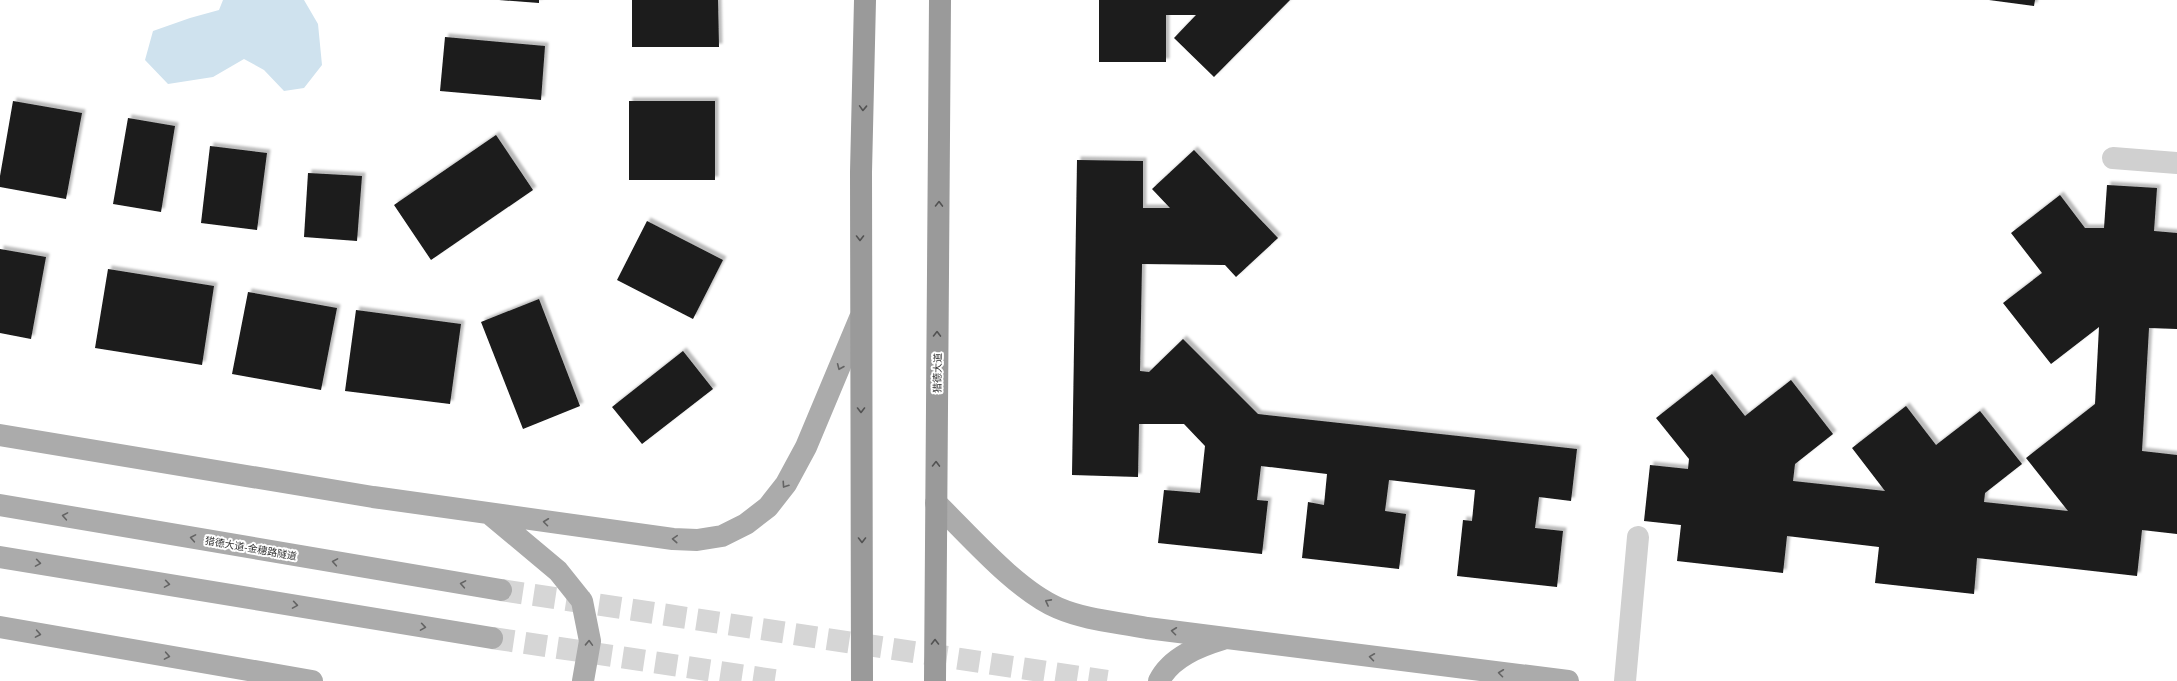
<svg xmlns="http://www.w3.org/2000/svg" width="2177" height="681" font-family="'Noto Sans','Noto Sans SC',sans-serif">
<defs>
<filter id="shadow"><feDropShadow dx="3.5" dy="-3.5" stdDeviation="1" flood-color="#0004"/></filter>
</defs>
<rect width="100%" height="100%" fill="#fff"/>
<!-- water -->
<path fill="#cfe2ee" d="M 223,0 L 304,0 L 318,24 L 322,65 L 304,88 L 284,91 L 264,70 L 244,59 L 213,77 L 168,84 L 145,60 L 153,31 L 190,18 L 219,10 Z"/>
<!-- building -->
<path fill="#1a1a1a" filter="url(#shadow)" d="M 499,0 L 539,0 L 539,3 Z
M 632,0 L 718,0 L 719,47 L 632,47 Z
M 1099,0 L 1290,0 L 1214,77 L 1174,38 L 1196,15 L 1166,15 L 1166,62 L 1099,62 Z
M 1989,0 L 2035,0 L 2034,6 Z
M 445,37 L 545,46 L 541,100 L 440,91 Z
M 13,101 L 82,113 L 66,199 L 0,187 L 0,176 Z
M 629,101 L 715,101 L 715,180 L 629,180 Z
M 128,118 L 175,126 L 161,212 L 113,204 Z
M 496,135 L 533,190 L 431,260 L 394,205 Z
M 210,146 L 267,153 L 257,230 L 201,223 Z
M 1194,150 L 1278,238 L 1236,277 L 1225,265 L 1142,264 L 1140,371 L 1149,372 L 1183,339 L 1258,414 L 1577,449 L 1571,501 L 1539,497 L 1535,528 L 1563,531 L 1557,587 L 1457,576 L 1463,520 L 1472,521 L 1475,490 L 1389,480 L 1385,511 L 1406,514 L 1399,569 L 1302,558 L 1308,502 L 1324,505 L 1327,474 L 1261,466 L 1257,500 L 1268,501 L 1262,554 L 1158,543 L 1164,490 L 1200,493 L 1205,446 L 1184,424 L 1139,424 L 1138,477 L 1072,475 L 1077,160 L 1143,161 L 1143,208 L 1170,208 L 1152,189 Z
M 308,173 L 362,176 L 357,241 L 304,237 Z
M 2107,185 L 2157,188 L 2154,231 L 2177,233 L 2177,329 L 2149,328 L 2142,451 L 2177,455 L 2177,534 L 2142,530 L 2137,576 L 1977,558 L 1974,594 L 1875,583 L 1879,547 L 1787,536 L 1783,573 L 1677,561 L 1681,525 L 1644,521 L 1650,465 L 1688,469 L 1689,459 L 1656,418 L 1712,374 L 1745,416 L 1791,380 L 1833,434 L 1795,464 L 1793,481 L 1885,491 L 1852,448 L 1906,406 L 1936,445 L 1980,411 L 2022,464 L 1985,493 L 1984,502 L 2068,511 L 2026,458 L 2095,404 L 2099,327 L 2051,364 L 2003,303 L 2042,273 L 2011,233 L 2060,195 L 2085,228 L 2104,228 Z
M 647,221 L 723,260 L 693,319 L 617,280 Z
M 0,249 L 46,257 L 31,339 L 0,333 Z
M 108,269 L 214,286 L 202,365 L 95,348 Z
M 248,292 L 337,308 L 321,390 L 232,374 Z
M 539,299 L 580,406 L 523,429 L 481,322 Z
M 356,310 L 461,324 L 450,404 L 345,391 Z
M 683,351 L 713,389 L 642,444 L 612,407 Z"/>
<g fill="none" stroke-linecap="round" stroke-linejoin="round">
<!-- major-tunnel -->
<path stroke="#d6d6d6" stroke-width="22" stroke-dasharray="22 11" stroke-linecap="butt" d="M 501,590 L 1107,681
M 492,638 L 780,681"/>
<!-- minor -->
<path stroke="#d0d0d0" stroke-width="22" d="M 2113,158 L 2177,163
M 1625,681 L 1638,537"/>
<!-- major -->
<path stroke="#ababab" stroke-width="22" d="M 0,435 L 373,497 L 673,539 L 697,540 L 722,536 L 746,524 L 768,507 L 786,484 L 806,447 L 860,318
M 936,503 C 969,535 1016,590 1058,608 C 1086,620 1117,622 1147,628 L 1568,681
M 0,505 L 501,590
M 491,515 L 558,571 L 582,601 L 590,641 L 583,681
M 0,557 L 492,638
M 0,627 L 312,681
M 1159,681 C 1171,657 1200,646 1223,639"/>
<!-- highway -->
<path stroke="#9a9a9a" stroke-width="22" d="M 862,681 L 861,172 L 865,0
M 935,681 L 940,0"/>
</g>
<!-- one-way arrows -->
<defs><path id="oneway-chevron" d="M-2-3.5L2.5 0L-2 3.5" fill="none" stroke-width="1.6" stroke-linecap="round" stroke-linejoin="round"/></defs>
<g stroke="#525252">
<use href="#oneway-chevron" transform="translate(863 108) rotate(92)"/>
<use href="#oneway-chevron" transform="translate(939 204) rotate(-89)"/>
<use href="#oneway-chevron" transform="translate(860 238) rotate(90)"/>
<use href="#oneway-chevron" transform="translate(937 334) rotate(-89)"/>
<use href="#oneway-chevron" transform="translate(861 410) rotate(90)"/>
<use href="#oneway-chevron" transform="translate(936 464) rotate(-89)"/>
<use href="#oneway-chevron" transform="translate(862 540) rotate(90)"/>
<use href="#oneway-chevron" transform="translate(935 642) rotate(-90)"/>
</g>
<g stroke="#636363">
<use href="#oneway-chevron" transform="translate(840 367) rotate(113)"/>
<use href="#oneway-chevron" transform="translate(785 485) rotate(124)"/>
<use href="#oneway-chevron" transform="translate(65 516) rotate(-170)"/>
<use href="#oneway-chevron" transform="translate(546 522) rotate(-173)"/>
<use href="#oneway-chevron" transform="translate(193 538) rotate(-170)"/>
<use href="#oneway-chevron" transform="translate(675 539) rotate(-176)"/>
<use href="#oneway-chevron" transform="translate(335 562) rotate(-170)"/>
<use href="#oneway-chevron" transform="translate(38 563) rotate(9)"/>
<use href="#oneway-chevron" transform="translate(167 584) rotate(9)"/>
<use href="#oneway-chevron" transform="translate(463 584) rotate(-170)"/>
<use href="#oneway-chevron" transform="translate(1048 602) rotate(-152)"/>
<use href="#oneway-chevron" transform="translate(295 605) rotate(9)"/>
<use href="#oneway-chevron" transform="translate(423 627) rotate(9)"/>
<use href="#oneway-chevron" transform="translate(1174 631) rotate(-173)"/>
<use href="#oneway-chevron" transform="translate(38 634) rotate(10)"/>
<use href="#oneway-chevron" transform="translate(589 643) rotate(-88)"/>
<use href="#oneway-chevron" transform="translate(167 656) rotate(10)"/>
<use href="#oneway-chevron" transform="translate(1372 657) rotate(-172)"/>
<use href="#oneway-chevron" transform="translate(1501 673) rotate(-173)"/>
</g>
<g text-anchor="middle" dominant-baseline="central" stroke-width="4" stroke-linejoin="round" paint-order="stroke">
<!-- street labels -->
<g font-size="10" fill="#333" stroke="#fff">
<text transform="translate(937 373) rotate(-89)">猎德大道</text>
<text transform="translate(251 548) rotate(10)">猎德大道-金穗路隧道</text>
</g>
</g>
</svg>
